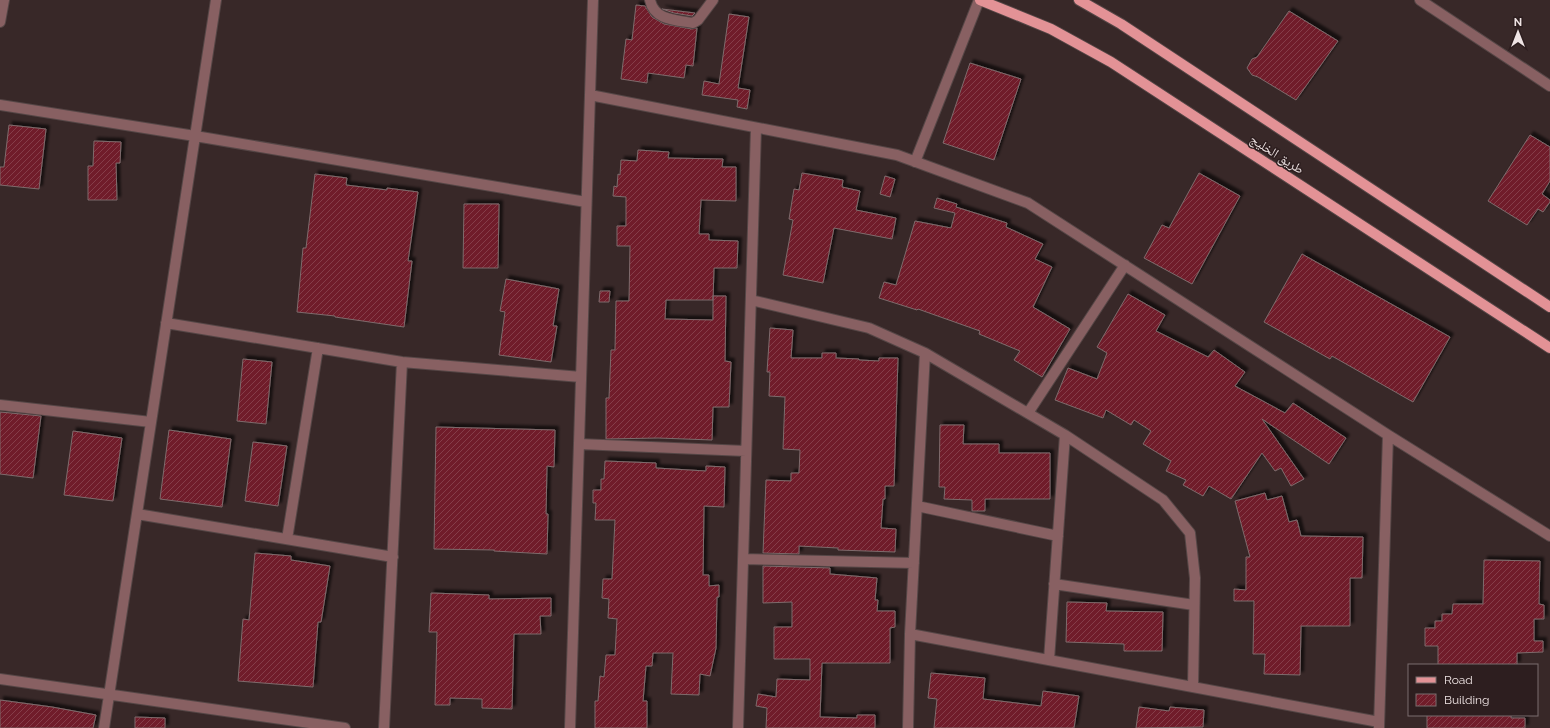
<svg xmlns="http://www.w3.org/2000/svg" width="1550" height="728" font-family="Raleway,'Noto Naskh Arabic',sans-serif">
<defs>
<pattern id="building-hatch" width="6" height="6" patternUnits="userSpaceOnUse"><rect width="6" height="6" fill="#701c29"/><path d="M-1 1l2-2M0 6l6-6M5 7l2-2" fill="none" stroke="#853d48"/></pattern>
<filter id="shadow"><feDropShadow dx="3.5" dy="-3.5" stdDeviation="1" flood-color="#0009"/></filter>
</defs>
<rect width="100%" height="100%" fill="#382828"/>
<!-- building -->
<path fill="url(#building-hatch)" stroke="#7e6b6c" filter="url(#shadow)" d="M 636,5 L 645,6 L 652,17 L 664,24 L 692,29 L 697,28 L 693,66 L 686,65 L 684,78 L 648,73 L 647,83 L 621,79 L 626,39 L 632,40 Z
M 662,9 L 695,13 L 692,16 L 674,13 Z
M 1289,11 L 1338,41 L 1296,100 L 1258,77 L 1252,75 L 1247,68 L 1252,59 L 1257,57 Z
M 729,14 L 749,17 L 738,88 L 750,90 L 747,109 L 737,107 L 738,100 L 702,95 L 704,81 L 719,84 Z
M 970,63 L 1021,79 L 994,160 L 943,143 Z
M 9,125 L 46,129 L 39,189 L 0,185 L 0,167 L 4,167 Z
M 1530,135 L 1550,147 L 1550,181 L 1542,194 L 1550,200 L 1550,202 L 1543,212 L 1538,209 L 1527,225 L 1488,201 Z
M 94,141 L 121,142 L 120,163 L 116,163 L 117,200 L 88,200 L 88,166 L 93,166 Z
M 638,150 L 669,152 L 668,158 L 723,159 L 722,167 L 736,167 L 736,201 L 701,200 L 699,234 L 709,234 L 709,240 L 738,241 L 737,268 L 714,268 L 713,300 L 666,300 L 665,319 L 713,320 L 713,296 L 726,296 L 725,361 L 731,362 L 729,407 L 713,407 L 712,440 L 658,438 L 606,439 L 606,398 L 609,398 L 611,350 L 615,350 L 616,301 L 629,301 L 630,246 L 617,246 L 617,226 L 626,226 L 626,197 L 613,196 L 614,186 L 617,187 L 618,174 L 620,175 L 621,160 L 637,161 Z
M 802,173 L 843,180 L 842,187 L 860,191 L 856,210 L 896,218 L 892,239 L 834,228 L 823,283 L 783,275 L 793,220 L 789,219 L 794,189 L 799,190 Z
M 1199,173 L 1240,196 L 1192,284 L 1144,258 L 1162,225 L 1169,228 Z
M 315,174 L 347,178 L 346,185 L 387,190 L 387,188 L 418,192 L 408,261 L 412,261 L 404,327 L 335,317 L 335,316 L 297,312 L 303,248 L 306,248 Z
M 885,176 L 895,179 L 890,197 L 880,194 Z
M 937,198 L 957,204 L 956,207 L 1007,223 L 1006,227 L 1043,244 L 1035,259 L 1052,267 L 1033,307 L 1070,329 L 1042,377 L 1014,360 L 1020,351 L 979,334 L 980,331 L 918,309 L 917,310 L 879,298 L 884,282 L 896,285 L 915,221 L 951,228 L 955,213 L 934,208 Z
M 464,204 L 499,204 L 498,268 L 463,268 Z
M 1302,254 L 1450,337 L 1413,402 L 1332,356 L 1330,359 L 1264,322 Z
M 506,279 L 559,289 L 553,326 L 557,326 L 551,362 L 499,355 L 505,312 L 500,311 Z
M 600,291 L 610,291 L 609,302 L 599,302 Z
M 1128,294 L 1165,315 L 1156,331 L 1208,357 L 1214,350 L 1245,372 L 1235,386 L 1285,413 L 1293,403 L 1346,438 L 1329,464 L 1262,419 L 1304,479 L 1291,486 L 1281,468 L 1275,471 L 1262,453 L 1231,499 L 1209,486 L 1203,496 L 1183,485 L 1186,480 L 1166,471 L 1171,461 L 1143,444 L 1151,431 L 1134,420 L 1131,425 L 1106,410 L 1103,418 L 1055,400 L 1068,368 L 1097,379 L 1107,353 L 1097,347 Z
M 770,328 L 793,330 L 791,358 L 822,358 L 822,353 L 836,353 L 836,358 L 859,359 L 859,360 L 879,361 L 879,358 L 898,358 L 894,486 L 885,486 L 885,499 L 883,499 L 881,528 L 896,529 L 895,552 L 838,550 L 838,548 L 799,546 L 799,554 L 763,553 L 766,480 L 791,481 L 791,473 L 799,473 L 800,450 L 783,449 L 785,397 L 769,396 L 770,372 L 767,372 Z
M 243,359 L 272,362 L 266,424 L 237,421 Z
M 0,412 L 41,416 L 33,478 L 0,474 Z
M 940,425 L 964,425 L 963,444 L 999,444 L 999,453 L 1050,453 L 1050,499 L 985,499 L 985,511 L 972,511 L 972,500 L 944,499 L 945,487 L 939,487 Z
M 436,427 L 555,430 L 554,467 L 547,466 L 546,514 L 548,514 L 547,554 L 494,551 L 494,550 L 434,549 Z
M 169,430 L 231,439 L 222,507 L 160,499 Z
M 73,431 L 122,438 L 113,501 L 64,495 Z
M 253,442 L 287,446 L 278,506 L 245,501 Z
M 605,461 L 656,463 L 656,468 L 706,471 L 706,466 L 725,467 L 724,507 L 704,506 L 703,575 L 709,575 L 709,586 L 719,585 L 719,597 L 717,597 L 716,648 L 710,676 L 700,674 L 699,695 L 671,694 L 673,653 L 653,653 L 652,666 L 646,666 L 643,701 L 647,701 L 647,728 L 595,728 L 595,701 L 598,701 L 600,676 L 604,677 L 606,655 L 615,655 L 617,619 L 608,618 L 609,599 L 602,598 L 603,579 L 612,579 L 615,520 L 595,520 L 596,503 L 593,503 L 593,490 L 601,490 L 601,479 L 604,479 Z
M 1265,493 L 1267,500 L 1282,496 L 1289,522 L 1297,520 L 1301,536 L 1363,537 L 1362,578 L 1350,578 L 1350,626 L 1301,626 L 1300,675 L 1264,674 L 1265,654 L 1253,654 L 1254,601 L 1234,601 L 1234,589 L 1246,590 L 1246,557 L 1250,557 L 1235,501 Z
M 255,553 L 291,556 L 291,560 L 330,566 L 321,622 L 318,622 L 313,687 L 238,681 L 243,619 L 249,620 Z
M 1484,560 L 1540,561 L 1539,604 L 1544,605 L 1544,619 L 1534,619 L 1534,641 L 1543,641 L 1543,652 L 1517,653 L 1517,665 L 1438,665 L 1438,646 L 1425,646 L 1425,628 L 1435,628 L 1435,621 L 1442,621 L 1442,614 L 1452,614 L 1453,604 L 1483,604 Z
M 763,566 L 830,568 L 830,574 L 877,578 L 875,600 L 878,600 L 877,611 L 895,611 L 895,627 L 890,628 L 890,663 L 822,663 L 820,717 L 857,718 L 857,715 L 875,715 L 875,728 L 766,728 L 767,708 L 756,706 L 758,694 L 776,697 L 777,679 L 810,680 L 810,659 L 774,659 L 774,627 L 792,627 L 792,602 L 763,603 Z
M 431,593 L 489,595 L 489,599 L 551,598 L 551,616 L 540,616 L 541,634 L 514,634 L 512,709 L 482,708 L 482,699 L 450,698 L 450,705 L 435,705 L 437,632 L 429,632 Z
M 1067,602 L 1107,603 L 1106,611 L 1163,612 L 1162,651 L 1124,651 L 1124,644 L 1066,642 Z
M 931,673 L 985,678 L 983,699 L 1041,706 L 1043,691 L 1079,696 L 1074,728 L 934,728 L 937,699 L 928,698 Z
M 0,700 L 52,707 L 96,715 L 93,728 L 0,728 Z
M 1139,707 L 1169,711 L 1170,707 L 1204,710 L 1203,727 L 1136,728 Z
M 1427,715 L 1511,715 L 1511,718 L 1525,718 L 1525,728 L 1427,728 Z
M 135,717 L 165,718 L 165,728 L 135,728 Z"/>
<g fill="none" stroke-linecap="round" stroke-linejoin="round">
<!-- minor casing -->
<g stroke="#554646" stroke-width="12">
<path id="minor" d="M 650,0 C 654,20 675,20 693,23 L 698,20 L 713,0
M 1420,0 L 1550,86
M 0,22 L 4,0
M 590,95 L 897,155 L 1028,203 L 1388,435 L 1550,536
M 0,105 L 195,136 L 586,202
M 915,162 L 979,0
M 751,300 L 869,328 L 925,353 L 1065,435 L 1163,500 L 1190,533 L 1195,578 L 1193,687
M 166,323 L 402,362 L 581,377
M 0,405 L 151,422
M 1028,413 L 1125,265
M 579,444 L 746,451
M 917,506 L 1058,536
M 137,514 L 393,557
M 287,539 L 318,348
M 743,559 L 914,563
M 1054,584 L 1194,605
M 910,634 L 1379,722
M 1049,660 L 1065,435
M 0,679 L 345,728
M 104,728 L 216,0
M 384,728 L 402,362
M 570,728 L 593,0
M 738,728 L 756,128
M 908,728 L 910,634 L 925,353
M 1379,728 L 1388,435"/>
</g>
<!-- major casing -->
<g stroke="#554646" stroke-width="12">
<path id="major" d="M 980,0 L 1051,29 L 1111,62 L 1550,348
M 1079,0 L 1121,24 L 1550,307"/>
</g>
<!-- minor -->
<use href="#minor" stroke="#886062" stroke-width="10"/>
<!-- major -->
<use href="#major" stroke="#e39296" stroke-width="10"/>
</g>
<g text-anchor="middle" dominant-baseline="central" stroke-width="3" stroke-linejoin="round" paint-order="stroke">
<!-- street labels -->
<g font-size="13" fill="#efe4e4" stroke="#2d1e1f">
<text transform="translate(1277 154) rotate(33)">طريق الخليج</text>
</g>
</g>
<!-- legend -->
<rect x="1408" y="664" width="130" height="52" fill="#2d1e1f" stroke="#7b6d6e"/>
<rect x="1416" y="677" width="20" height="6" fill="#e39296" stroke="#7b6d6e"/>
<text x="1444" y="684" font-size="12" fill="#efe4e4">Road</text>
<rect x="1416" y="694" width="20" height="12" fill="url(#building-hatch)" stroke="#7b6d6e"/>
<text x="1444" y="704" font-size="12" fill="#efe4e4">Building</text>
<!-- north arrow -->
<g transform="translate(1518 32)" stroke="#2d1e1f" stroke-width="3" paint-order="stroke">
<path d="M0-3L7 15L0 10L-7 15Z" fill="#efe4e4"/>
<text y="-6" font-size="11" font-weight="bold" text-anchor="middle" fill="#efe4e4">N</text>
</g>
</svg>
